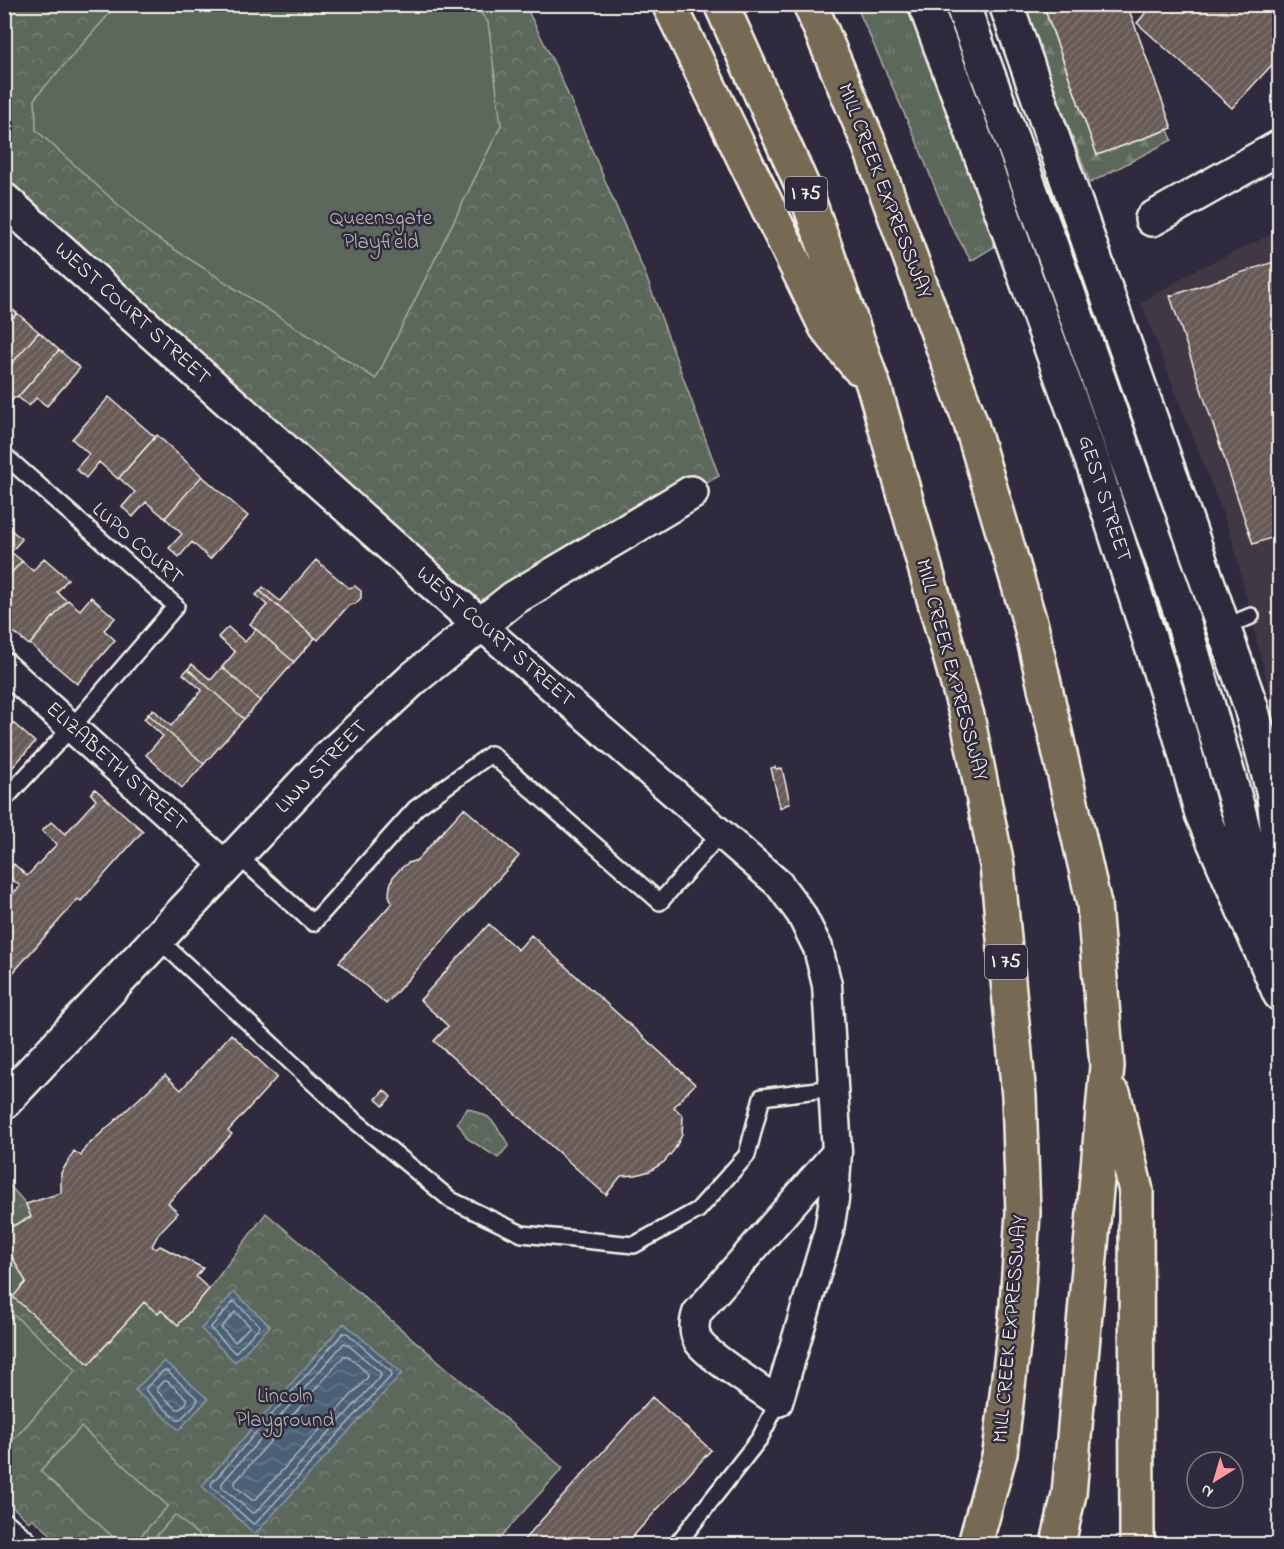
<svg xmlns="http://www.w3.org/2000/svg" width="1284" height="1549" font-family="'Indie Flower',sans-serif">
<defs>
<pattern id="grass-tufts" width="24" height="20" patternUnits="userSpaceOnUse" patternTransform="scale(1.5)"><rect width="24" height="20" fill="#5d685c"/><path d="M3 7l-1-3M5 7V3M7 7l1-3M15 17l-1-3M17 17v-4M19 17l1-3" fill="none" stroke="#757e73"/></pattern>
<pattern id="forest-firs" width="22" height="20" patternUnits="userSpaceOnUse" patternTransform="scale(1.5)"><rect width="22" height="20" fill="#5d685c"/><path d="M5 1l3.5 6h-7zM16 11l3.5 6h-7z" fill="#757e73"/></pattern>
<pattern id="park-crowns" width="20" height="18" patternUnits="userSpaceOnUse" patternTransform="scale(1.5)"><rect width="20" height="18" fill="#5d685c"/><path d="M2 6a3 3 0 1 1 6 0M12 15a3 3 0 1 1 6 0" fill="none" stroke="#757e73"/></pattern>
<pattern id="water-waves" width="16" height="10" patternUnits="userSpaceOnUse" patternTransform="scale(1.5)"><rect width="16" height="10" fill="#4b6076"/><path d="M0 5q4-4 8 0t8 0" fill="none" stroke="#66778a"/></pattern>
<pattern id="building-hatch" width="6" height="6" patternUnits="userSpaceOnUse" patternTransform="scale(1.5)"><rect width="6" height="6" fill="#675a56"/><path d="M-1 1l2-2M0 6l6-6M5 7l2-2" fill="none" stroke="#7d726e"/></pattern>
</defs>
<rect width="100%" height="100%" fill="#2f2a3d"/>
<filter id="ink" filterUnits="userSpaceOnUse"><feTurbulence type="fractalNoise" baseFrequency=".0167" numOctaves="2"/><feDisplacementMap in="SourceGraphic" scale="12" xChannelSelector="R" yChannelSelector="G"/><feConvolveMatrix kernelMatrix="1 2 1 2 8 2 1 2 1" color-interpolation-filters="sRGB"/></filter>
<g filter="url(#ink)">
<!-- built -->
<path fill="#403844" d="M 1279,231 L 1279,732 L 1232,538 L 1141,303 L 1193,271 Z"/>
<!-- grass -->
<path fill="url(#grass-tufts)" stroke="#a8aca2" stroke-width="1.5" d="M 856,5 L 908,5 L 997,245 L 971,261 L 948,220 L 916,140 Z"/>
<!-- forest -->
<path fill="url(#forest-firs)" stroke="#a8aca2" stroke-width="1.5" d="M 1022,5 L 1043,5 L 1097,155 L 1168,130 L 1172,140 L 1090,183 Z"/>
<!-- park -->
<path fill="url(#park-crowns)" stroke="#a8aca2" stroke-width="1.5" d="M 5,5 L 525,5 L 558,71 L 646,276 L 719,476 L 629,528 L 479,624 L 5,200 Z
M 468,1108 L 488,1117 L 495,1124 L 509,1145 L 498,1158 L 468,1139 L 457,1122 Z
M 5,1180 L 26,1204 L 31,1217 L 5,1230 Z
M 266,1213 L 563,1468 L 494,1544 L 62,1544 L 32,1518 L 29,1522 L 5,1500 L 4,1242 L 26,1282 L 14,1297 L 89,1364 L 144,1302 L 158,1314 L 161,1310 L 178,1325 L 209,1289 Z"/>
<!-- garden -->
<path fill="#5d685c" stroke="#a8aca2" stroke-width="1.5" d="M 117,5 L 473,4 L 488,22 L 501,125 L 376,379 L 149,233 L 36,130 L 35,98 Z
M 14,1315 L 76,1370 L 5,1449 L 5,1325 Z
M 81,1427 L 168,1506 L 133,1544 L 121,1544 L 40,1471 Z
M 175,1515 L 209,1544 L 149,1544 Z"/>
<!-- water -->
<path fill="url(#water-waves)" stroke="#8f9aa4" stroke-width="1.5" d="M 234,1292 L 270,1326 L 235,1362 L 201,1329 Z
M 344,1323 L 402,1373 L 255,1534 L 202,1486 Z
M 164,1361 L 208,1399 L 179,1430 L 135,1390 Z"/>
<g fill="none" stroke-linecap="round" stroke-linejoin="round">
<!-- shore -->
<path stroke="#b0b7ba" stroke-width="1.5" d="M 234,1301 L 260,1326 L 235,1353 L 210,1328 Z
M 235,1312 L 250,1326 L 235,1342 L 221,1328 Z
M 343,1333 L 347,1333 L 391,1372 L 392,1375 L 256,1523 L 253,1524 L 212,1487 L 211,1484 Z
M 344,1343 L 347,1344 L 380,1372 L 381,1376 L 256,1512 L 252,1513 L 222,1487 L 222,1483 Z
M 344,1356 L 348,1356 L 367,1373 L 368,1377 L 255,1500 L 252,1500 L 235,1486 L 235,1482 Z
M 163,1371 L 167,1371 L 198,1399 L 197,1402 L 180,1420 L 177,1420 L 146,1391 L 146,1388 Z
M 163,1381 L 167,1381 L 187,1399 L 187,1402 L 180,1409 L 177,1409 L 157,1391 L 157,1388 Z"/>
</g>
<!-- building -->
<path fill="url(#building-hatch)" stroke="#f4f1e8" stroke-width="1.5" d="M 1043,4 L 1127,4 L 1172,128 L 1097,155 Z
M 1153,4 L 1280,4 L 1280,56 L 1232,108 L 1137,23 Z
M 1280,260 L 1280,535 L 1253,544 L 1170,296 Z
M 4,303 L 17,313 L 4,328 Z
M 17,313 L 39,332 L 6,370 L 4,328 Z
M 39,332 L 59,350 L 17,398 L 15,397 L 9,404 L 4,400 L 4,372 Z
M 59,350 L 80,368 L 47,406 L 36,398 L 29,406 L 18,397 Z
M 109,397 L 155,437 L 118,479 L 99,462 L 86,478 L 76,469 L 89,454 L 72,439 Z
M 157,435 L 202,476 L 165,518 L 146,502 L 133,517 L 122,507 L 135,492 L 119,478 Z
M 202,476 L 248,516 L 210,559 L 192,542 L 179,557 L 169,548 L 182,534 L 165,518 Z
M 4,524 L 22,539 L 11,552 L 22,561 L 4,581 Z
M 44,558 L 68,579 L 57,592 L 67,601 L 29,645 L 4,624 L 4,581 L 22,561 L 33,571 Z
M 316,560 L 349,588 L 355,586 L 361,591 L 361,598 L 355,604 L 349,605 L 318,640 L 260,591 L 263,587 L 280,601 Z
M 260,591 L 315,638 L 294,662 L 250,624 L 267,605 L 256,595 Z
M 91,597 L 115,618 L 104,630 L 115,640 L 77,684 L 30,644 L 68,600 L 80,610 Z
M 228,627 L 245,642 L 256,629 L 294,662 L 260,701 L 222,667 L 235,652 L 218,637 Z
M 192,664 L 211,680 L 222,667 L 260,701 L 244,719 L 188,669 Z
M 188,669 L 244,719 L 204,764 L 148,714 L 153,709 L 171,726 L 202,690 L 183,674 Z
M 148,714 L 204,764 L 182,788 L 146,755 L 163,736 L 144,719 Z
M 12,722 L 35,742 L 4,777 L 4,730 Z
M 775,767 L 776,769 L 782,768 L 790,803 L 780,808 L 771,768 Z
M 95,789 L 143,831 L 81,901 L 78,899 L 11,975 L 12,976 L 4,985 L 4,902 L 20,886 L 6,874 L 14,864 L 27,876 L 57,844 L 42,831 L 51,822 L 65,834 L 96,800 L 91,794 Z
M 464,808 L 519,856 L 386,1004 L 339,962 L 392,903 L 389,895 L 390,886 L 393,877 L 400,869 L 408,863 L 417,860 Z
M 489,924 L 518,950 L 531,935 L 695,1084 L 674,1107 L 683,1116 L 682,1135 L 674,1150 L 664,1162 L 650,1171 L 636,1175 L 621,1176 L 606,1195 L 434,1041 L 448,1026 L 420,1000 Z
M 231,1034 L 277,1077 L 228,1131 L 232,1134 L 168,1203 L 178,1213 L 159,1233 L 152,1246 L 156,1249 L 160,1246 L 203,1268 L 196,1277 L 209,1289 L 178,1325 L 161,1310 L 158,1314 L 144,1302 L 89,1364 L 13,1297 L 26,1282 L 4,1242 L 4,1230 L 31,1217 L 26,1204 L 61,1193 L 61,1173 L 74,1151 L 81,1156 L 85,1148 L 165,1075 L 181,1090 Z
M 384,1090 L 391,1097 L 383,1106 L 376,1099 Z
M 652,1397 L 711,1450 L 626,1544 L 520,1544 Z"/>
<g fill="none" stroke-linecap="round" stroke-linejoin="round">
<!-- lane casing -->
<g stroke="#f4f1e8" stroke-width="20">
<path id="lane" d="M 4,455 L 176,606 L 72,727 L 4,800
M 1223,628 L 1251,616
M 237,855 L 313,923 L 416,808 L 491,754 L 660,902 L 721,833
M 158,939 L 347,1114 L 451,1200 L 522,1234 L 634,1245 L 698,1210 L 747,1155 L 762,1097 L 833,1088
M 677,1544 L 760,1438 L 778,1402"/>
</g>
<!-- street casing -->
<g stroke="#f4f1e8" stroke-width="33">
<path id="street" d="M 479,624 L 779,884 L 801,914 L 818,948 L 827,985 L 837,1152 L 834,1199 L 829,1230 L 778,1402 C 762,1390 706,1355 698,1341 C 693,1331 694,1323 697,1313 L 837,1152
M 4,667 L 227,867
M 4,1528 L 23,1544"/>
</g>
<!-- secondary casing -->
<g stroke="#f4f1e8" stroke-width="38">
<path id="secondary" d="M 925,4 L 995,193 L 1094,466 L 1180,734 L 1202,814 L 1280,994
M 962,4 L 1061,273 L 1179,607 L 1238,809 L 1269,928
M 1006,4 L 1251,707 L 1274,795 L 1280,860
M 4,200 L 479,624
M 1152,219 L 1280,147
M 4,1102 L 327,759 L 414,678 L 514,598 L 691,493"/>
</g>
<!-- highway casing -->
<g stroke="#f4f1e8" stroke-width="38">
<path id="highway" d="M 669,4 L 826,327 L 858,367
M 721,4 L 808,199 L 875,390 L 967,716 L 997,865 L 1019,1096 L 1023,1213 L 1016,1319 L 1000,1453 L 975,1544
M 810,4 L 869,144 L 971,424 L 1031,626 L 1094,904 L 1107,1066 L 1069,1494 L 1058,1544
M 1114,1096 L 1136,1191 L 1137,1544"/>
</g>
<!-- lane -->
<use href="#lane" stroke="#2f2a3d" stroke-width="15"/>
<!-- street -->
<use href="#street" stroke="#2f2a3d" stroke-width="28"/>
<!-- secondary -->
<use href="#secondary" stroke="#2f2a3d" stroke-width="33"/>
<!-- highway -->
<use href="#highway" stroke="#776a54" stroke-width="33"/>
</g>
</g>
<g text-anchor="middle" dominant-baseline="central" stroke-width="5" stroke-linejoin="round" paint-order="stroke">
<!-- shield labels -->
<g fill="#2f2a3d" stroke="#b9b5b5" stroke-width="1.5">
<rect x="785" y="177" width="42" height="34" rx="4.5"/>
<rect x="985" y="945" width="42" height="34" rx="4.5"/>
</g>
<g font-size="20" font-weight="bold" fill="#f4f1e8">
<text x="806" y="194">I 75</text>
<text x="1006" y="962">I 75</text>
</g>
<!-- street labels -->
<g font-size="21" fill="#f4f1e8" stroke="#2f2a3d">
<text transform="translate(884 191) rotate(69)">MILL CREEK EXPRESSWAY</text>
<text transform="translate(132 314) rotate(42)">WEST COURT STREET</text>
<text transform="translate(1104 499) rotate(72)">GEST STREET</text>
<text transform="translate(137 544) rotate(41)">LUPO COURT</text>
<text transform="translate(495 637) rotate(41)">WEST COURT STREET</text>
<text transform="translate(951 670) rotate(75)">MILL CREEK EXPRESSWAY</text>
<text transform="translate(116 767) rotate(42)">ELIZABETH STREET</text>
<text transform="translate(322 767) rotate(-46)">LINN STREET</text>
<text transform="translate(1011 1329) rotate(-85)">MILL CREEK EXPRESSWAY</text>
</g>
<!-- park labels -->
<g font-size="21" fill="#b8bab0" stroke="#2f2a3d">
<text x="381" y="219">Queensgate<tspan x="381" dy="24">Playfield</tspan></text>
<text x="285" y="1397">Lincoln<tspan x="285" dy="24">Playground</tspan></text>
</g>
</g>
<!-- margin -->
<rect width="1284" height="1549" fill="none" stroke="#2f2a3d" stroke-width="24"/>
<rect x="12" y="12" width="1260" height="1525" fill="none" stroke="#f4f1e8" stroke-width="2" filter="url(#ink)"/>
<!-- north arrow -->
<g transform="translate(1215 1480) rotate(217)"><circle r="28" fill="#2f2a3d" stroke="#7e7a81" stroke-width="1.5"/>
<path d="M0-4.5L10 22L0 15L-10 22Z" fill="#ff9aa2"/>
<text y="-9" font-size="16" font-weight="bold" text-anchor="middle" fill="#f4f1e8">N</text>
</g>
</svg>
